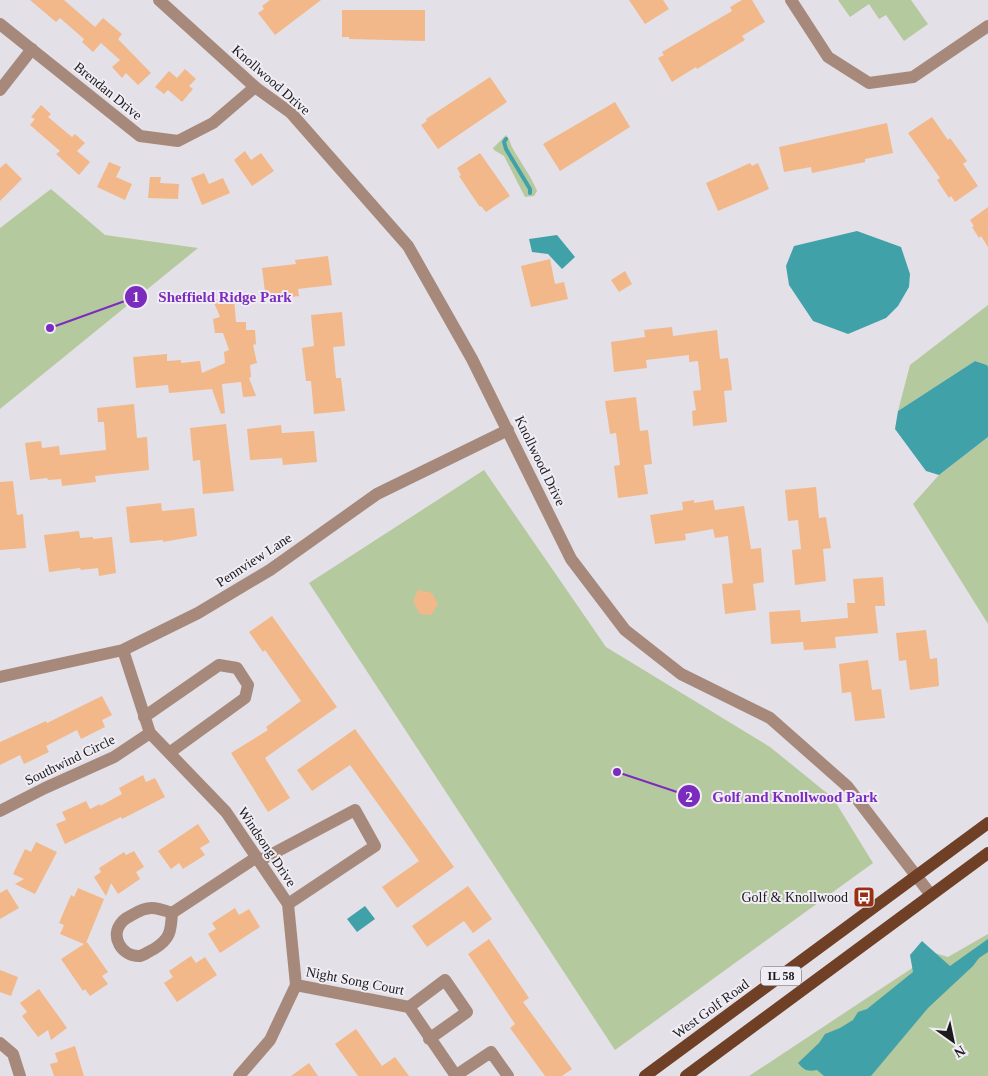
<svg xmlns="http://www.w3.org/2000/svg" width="988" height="1076" font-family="Georgia,serif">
<rect width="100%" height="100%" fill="#e3e0e7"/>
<!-- green -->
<path fill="#b5c99e" d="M 838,0 L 911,0 L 928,24 L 904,41 L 886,15 L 879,19 L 869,4 L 850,17 Z
M 506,135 C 510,139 510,144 513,149 C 521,163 531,176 537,191 L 534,196 L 525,197 L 504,156 L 494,150 L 493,148 Z
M 51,189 L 105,235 L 198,248 L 0,409 L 0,228 Z
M 988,305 L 988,367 L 987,365 L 975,361 L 898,411 L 910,365 Z
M 988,437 L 988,624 L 913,504 L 939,475 Z
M 484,470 L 606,647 L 770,747 L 833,798 L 873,863 L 615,1050 L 309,583 Z
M 988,934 L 988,1076 L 749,1076 L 935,953 L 948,957 Z"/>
<!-- water -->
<path fill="#40a1a9" d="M 857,231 L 901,247 L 910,274 L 909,287 L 898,306 L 886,318 L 848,334 L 813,321 L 789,285 L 786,266 L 794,246 Z
M 557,235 L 575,257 L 562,269 L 548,254 L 532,252 L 529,239 Z
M 975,361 L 987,365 L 988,367 L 988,437 L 939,475 L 926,471 L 895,429 L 898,411 Z
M 365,906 L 375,919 L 357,932 L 347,919 Z
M 988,939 L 988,952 L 979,958 L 973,966 L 928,1008 L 871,1076 L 824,1076 L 817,1070 C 807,1072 804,1070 798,1063 L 819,1043 L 825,1034 L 840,1028 L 853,1020 L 858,1012 L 867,1009 L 913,972 L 910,955 L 922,941 L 950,966 Z"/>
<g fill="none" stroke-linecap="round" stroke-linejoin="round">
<!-- stream -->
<path stroke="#40a1a9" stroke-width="4" d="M 506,139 L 504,142 L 506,149 L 530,189 L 530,193"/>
</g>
<!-- building -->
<path fill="#f2b88a" d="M 30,0 L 64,0 L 95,27 L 103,18 L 122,34 L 118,39 L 151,73 L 138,85 L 126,73 L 122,78 L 112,67 L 120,60 L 101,43 L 93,52 L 82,42 L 84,39 L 60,18 L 56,22 Z
M 270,0 L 321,0 L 275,35 L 258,13 L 264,9 L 262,6 Z
M 629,0 L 663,0 L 669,9 L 645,24 Z
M 742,0 L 752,0 L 765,22 L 742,36 L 745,40 L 697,69 L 696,67 L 672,82 L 658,58 L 664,55 L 662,52 L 732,11 L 730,7 Z
M 342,10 L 425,10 L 425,41 L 349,39 L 349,37 L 342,37 Z
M 185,69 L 196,79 L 189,86 L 193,89 L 182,102 L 168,90 L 164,94 L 155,87 L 169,71 L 177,78 Z
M 490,77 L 507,102 L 438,149 L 421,125 L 427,121 L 426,119 Z
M 615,102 L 630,127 L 560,171 L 543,144 Z
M 41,105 L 51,114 L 48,117 L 72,137 L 75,134 L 85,143 L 77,151 L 90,162 L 79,175 L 56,154 L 60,151 L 30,125 L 35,119 L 31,117 Z
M 932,117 L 948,140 L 950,138 L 967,161 L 963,164 L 978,186 L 955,202 L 951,196 L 949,198 L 937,180 L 940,178 L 908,133 Z
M 887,123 L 893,153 L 865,159 L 865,162 L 812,173 L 811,167 L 784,172 L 779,147 Z
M 245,151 L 251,160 L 261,153 L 274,171 L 252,186 L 234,160 Z
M 480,153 L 510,196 L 486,212 L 481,206 L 480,207 L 471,194 L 459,176 L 461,175 L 457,168 Z
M 109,162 L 121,167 L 116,177 L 132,184 L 125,200 L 97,187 Z
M 6,163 L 22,179 L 0,201 L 0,168 Z
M 750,163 L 752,166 L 758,163 L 769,189 L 718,211 L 706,183 Z
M 204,173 L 209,184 L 223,178 L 230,193 L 202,205 L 191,178 Z
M 150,177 L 161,177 L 160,183 L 179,184 L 178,199 L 148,198 Z
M 988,207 L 988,247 L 981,236 L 979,238 L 972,227 L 974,226 L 970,220 Z
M 328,256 L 332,285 L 298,289 L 299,296 L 266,300 L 262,268 L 296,264 L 295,260 Z
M 550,259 L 555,284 L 564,282 L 568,299 L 531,307 L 521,266 Z
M 625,271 L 632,284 L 619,292 L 611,280 Z
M 234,298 L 236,322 L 246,322 L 246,330 L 255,330 L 256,344 L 253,345 L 257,363 L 250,365 L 251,377 L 249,378 L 256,396 L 243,397 L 241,382 L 222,384 L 225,413 L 221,414 L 212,389 L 169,393 L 168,385 L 136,388 L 133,357 L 167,354 L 167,361 L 181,360 L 181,363 L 200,361 L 202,373 L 225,363 L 224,352 L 229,350 L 223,333 L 215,333 L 213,319 L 220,317 L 213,300 Z
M 342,312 L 345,346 L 333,347 L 336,378 L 341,378 L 345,411 L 314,414 L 311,381 L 306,381 L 302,348 L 314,346 L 311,315 Z
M 672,327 L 673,336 L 717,330 L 720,359 L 728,358 L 732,390 L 724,391 L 727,422 L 693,426 L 692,411 L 696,410 L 693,391 L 701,390 L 698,361 L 689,362 L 689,355 L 646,360 L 647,368 L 614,372 L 611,342 L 645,337 L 644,330 Z
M 636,397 L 640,431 L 648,430 L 652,464 L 644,465 L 648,494 L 618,498 L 614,466 L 620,465 L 616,433 L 610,434 L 605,401 Z
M 134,404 L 137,438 L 147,437 L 149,470 L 95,476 L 96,482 L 62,486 L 61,479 L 48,480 L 47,478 L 30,480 L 25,443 L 41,441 L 42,448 L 59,446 L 60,455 L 106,450 L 104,422 L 98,422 L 97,408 Z
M 226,424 L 234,491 L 203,494 L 200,460 L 193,461 L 190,428 Z
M 281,425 L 282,433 L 314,431 L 317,462 L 283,465 L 282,458 L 250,460 L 247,429 Z
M 13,481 L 17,515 L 23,514 L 26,548 L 0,550 L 0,482 Z
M 816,487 L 819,518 L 826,517 L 829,537 L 831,548 L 823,549 L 826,581 L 795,585 L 792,550 L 801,549 L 798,520 L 788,521 L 785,490 Z
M 694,500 L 694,503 L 713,500 L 715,510 L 744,506 L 751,549 L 761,548 L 764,582 L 753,584 L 756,610 L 725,614 L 722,584 L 733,583 L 728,536 L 715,538 L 713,529 L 685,534 L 686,540 L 655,544 L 650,515 L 683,510 L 682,502 Z
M 161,503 L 162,511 L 194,508 L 197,536 L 163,542 L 163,540 L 130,543 L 126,507 Z
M 79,531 L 80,538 L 93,537 L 93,539 L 112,537 L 116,573 L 99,576 L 98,568 L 81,570 L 80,568 L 49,572 L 44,535 Z
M 883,577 L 885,606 L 875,606 L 878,633 L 835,637 L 836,648 L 804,650 L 803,642 L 771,644 L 769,612 L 800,610 L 801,622 L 848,618 L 847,603 L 855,603 L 853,579 Z
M 418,590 L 432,593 L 438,604 L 431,615 L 420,614 L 413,601 Z
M 272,616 L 337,707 L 265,758 L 290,798 L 268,812 L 231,753 L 268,730 L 266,727 L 301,701 L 265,650 L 263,652 L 249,632 Z
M 926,630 L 930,659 L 937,658 L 939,686 L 910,690 L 906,660 L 899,661 L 896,633 Z
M 868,660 L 872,690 L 881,689 L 885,718 L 855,721 L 851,692 L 842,693 L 839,664 Z
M 102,696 L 112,715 L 102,720 L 105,727 L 81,739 L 77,730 L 46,746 L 49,752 L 24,764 L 20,755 L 0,765 L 0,742 L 46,721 L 47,723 Z
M 355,729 L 454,867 L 397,908 L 382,887 L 419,861 L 350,765 L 312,791 L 297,770 Z
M 143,775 L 146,782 L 155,778 L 165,797 L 122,819 L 121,817 L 65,844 L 56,824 L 66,820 L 62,812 L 86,801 L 90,809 L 100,804 L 100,806 L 122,794 L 119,788 Z
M 198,824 L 210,842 L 200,848 L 205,855 L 183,869 L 179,863 L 171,869 L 158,851 Z
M 36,842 L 57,852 L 35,894 L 15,884 L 24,879 L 13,874 L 25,849 L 31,852 Z
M 134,851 L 144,867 L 136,872 L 140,879 L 118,894 L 111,883 L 106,896 L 94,877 L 101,872 L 99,868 L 124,852 L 126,855 Z
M 468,886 L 492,919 L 473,933 L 464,921 L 427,947 L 412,926 Z
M 78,888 L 104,899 L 86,943 L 87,942 L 108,972 L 102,976 L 108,984 L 90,996 L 85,989 L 83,991 L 61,959 L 84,944 L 60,934 L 64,925 L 59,923 L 71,895 L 74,897 Z
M 7,889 L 19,908 L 0,919 L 0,893 Z
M 235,908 L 239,915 L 249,909 L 260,927 L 220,953 L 208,934 L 216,929 L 212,923 Z
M 489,939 L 529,998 L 523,1002 L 572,1069 L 562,1076 L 545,1076 L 510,1028 L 515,1024 L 468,954 Z
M 191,956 L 196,963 L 205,957 L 217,975 L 177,1002 L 164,983 L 173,977 L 169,971 Z
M 0,970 L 18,977 L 11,996 L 0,992 Z
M 39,989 L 67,1028 L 51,1040 L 48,1030 L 38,1037 L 22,1016 L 27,1012 L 20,1003 Z
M 356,1029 L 382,1066 L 395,1057 L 409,1076 L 358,1076 L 335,1044 Z
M 75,1046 L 84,1076 L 54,1076 L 50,1064 L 58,1062 L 55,1053 Z
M 309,1063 L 318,1076 L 291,1076 Z"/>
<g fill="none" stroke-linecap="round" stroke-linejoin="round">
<!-- minor -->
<path stroke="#a6897b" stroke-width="12" d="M 791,0 L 828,57 L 869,83 L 913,77 L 988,26
M 0,24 L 140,136 L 178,141 L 213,123 L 255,87
M 0,90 L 32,49
M 123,650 L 150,733 L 226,812 L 288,904 L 296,985 L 270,1040 L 239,1076
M 0,677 L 123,650 L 198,613 L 270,570 L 377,494 L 508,430
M 144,717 L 219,665 L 237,668 L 248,685 L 245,698 L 169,753
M 0,811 L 45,788 L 114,757 L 150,733
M 259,861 L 355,810 L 375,846 L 288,904
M 172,913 C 171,932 170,939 154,949 C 149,951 145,955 140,956 C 122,957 109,936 122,922 C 124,919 129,917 132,915 C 148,905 155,907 172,913 L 257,857
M 296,985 L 409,1007 L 445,980 L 467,1012 L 429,1039
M 409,1007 L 456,1076
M 0,1043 L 13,1054 L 20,1076
M 455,1076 L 491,1052 L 508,1076"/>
<!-- tertiary -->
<path stroke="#a6897b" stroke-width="12" d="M 159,0 L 255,87 L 291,113 L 408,246 L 472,359 L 571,559 L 625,630 L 681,674 L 770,718 L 847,786 L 931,895"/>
<!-- primary -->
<path stroke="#704026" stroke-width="12" d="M 645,1076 L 988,823
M 686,1076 L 988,853"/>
</g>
<!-- icons -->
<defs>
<g id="bus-square" transform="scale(1.125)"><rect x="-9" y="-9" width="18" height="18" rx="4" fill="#983015" stroke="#f0edf4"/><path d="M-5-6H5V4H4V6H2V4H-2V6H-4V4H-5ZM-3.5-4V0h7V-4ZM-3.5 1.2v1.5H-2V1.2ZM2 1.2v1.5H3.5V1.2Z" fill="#fff"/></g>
</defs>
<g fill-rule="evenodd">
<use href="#bus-square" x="864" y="897"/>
</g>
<g text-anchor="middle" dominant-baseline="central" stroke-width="4" stroke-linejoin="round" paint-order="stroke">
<!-- shield labels -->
<rect fill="#f0edf4" stroke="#5b595d" stroke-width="1" x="761" y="966.5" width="40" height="19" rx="4"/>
<g font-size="12" font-weight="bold" fill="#1b1a1c">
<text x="781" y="976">IL 58</text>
</g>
<!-- street labels -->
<g font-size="14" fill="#1b1a1c" stroke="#f0edf4">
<text transform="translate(271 80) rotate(41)">Knollwood Drive</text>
<text transform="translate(108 91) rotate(39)">Brendan Drive</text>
<text transform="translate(540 461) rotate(64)">Knollwood Drive</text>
<text transform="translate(254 560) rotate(-33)">Pennview Lane</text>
<text transform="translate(70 760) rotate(-26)">Southwind Circle</text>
<text transform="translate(267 847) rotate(56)">Windsong Drive</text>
<text transform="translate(355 981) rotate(11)">Night Song Court</text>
<text transform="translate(711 1009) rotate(-36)">West Golf Road</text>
</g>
<!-- poi labels -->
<g font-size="14" fill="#1b1a1c" stroke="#f0edf4" text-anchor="end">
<text x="848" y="897">Golf &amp; Knollwood</text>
</g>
</g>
<!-- callouts -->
<path fill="none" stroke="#7b2cbf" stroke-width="2" d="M50 328L136 297M617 772L689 796"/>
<g fill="#7b2cbf" stroke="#f0edf4" stroke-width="2">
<circle cx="50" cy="328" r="5"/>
<circle cx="617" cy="772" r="5"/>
<circle cx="136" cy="297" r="12"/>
<circle cx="689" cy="796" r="12"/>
</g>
<g font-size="15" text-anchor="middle" font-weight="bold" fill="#fff">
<text x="136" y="302">1</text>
<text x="689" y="802">2</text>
</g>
<g font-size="15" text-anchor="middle" font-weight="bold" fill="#7b2cbf" stroke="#f0edf4" stroke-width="4" stroke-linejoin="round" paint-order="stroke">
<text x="225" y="302">Sheffield Ridge Park</text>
<text x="795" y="802">Golf and Knollwood Park</text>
</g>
<!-- north arrow -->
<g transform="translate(953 1041) rotate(147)" stroke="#f0edf4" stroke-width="4" paint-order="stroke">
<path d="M0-4L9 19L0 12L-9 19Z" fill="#1b1a1c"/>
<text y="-8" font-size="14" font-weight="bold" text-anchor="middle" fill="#1b1a1c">N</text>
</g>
</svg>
